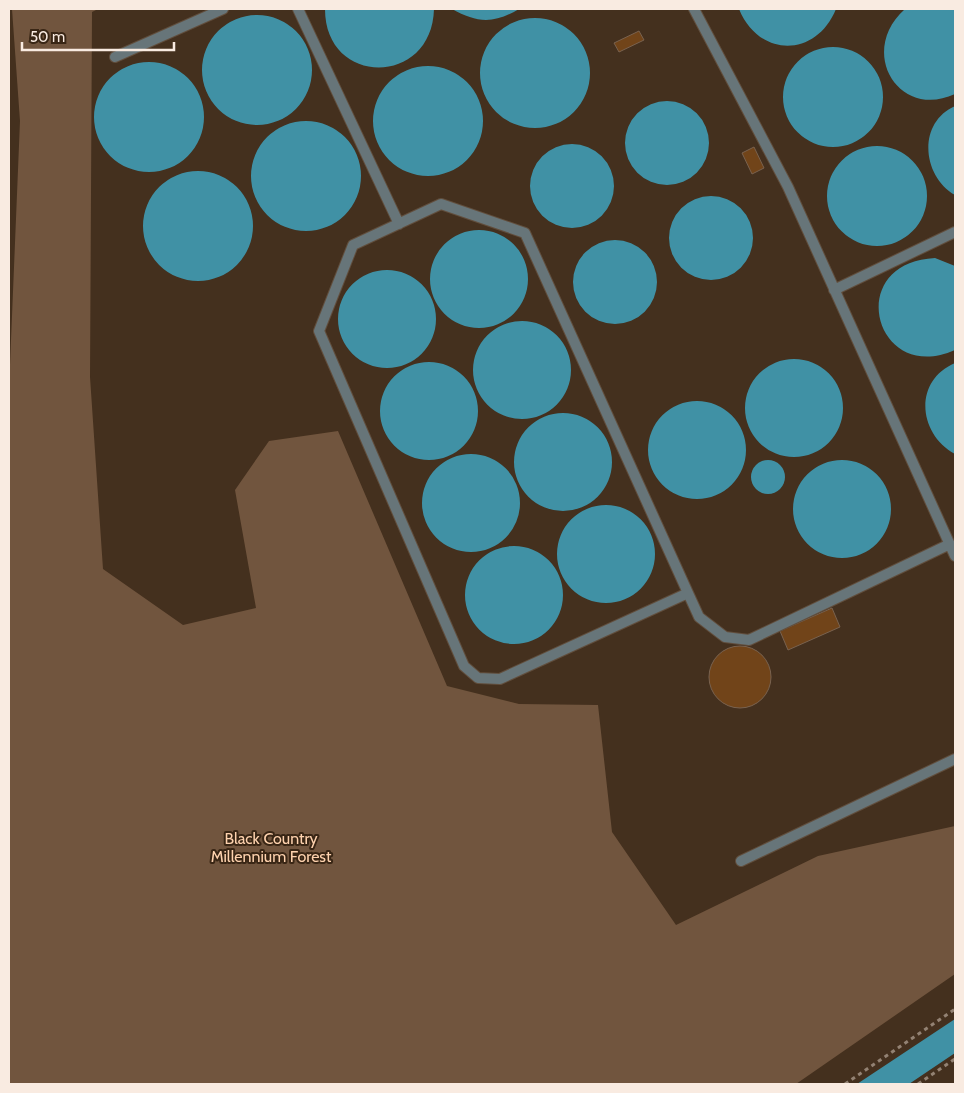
<svg xmlns="http://www.w3.org/2000/svg" width="964" height="1093" font-family="Cabin,sans-serif">
<rect width="100%" height="100%" fill="#44301e"/>
<!-- green -->
<path fill="#71553e" d="M 12,9 L 98,9 L 92,12 L 90,377 L 103,569 L 183,625 L 256,608 L 235,490 L 269,441 L 338,431 L 447,686 L 519,704 L 598,705 L 612,832 L 676,925 L 818,856 L 955,826 L 955,974 L 796,1084 L 9,1084 L 9,389 L 20,121 Z"/>
<!-- water -->
<path fill="#4091a5" d="M 325,9 L 434,9 C 432,87 325,87 325,9 Z
M 452,9 L 519,9 C 494,24 477,23 452,9 Z
M 739,9 L 836,9 C 816,58 759,58 739,9 Z
M 905,9 L 955,9 L 955,94 C 899,120 857,52 905,9 Z
M202 70a55 55 0 1 1 110 0a55 55 0 1 1-110 0Z
M480 73a55 55 0 1 1 110 0a55 55 0 1 1-110 0Z
M783 97a50 50 0 1 1 100 0a50 50 0 1 1-100 0Z
M94 117a55 55 0 1 1 110 0a55 55 0 1 1-110 0Z
M373 121a55 55 0 1 1 110 0a55 55 0 1 1-110 0Z
M625 143a42 42 0 1 1 84 0a42 42 0 1 1-84 0Z
M 955,106 L 955,195 C 922,176 917,123 955,106 Z
M251 176a55 55 0 1 1 110 0a55 55 0 1 1-110 0Z
M530 186a42 42 0 1 1 84 0a42 42 0 1 1-84 0Z
M827 196a50 50 0 1 1 100 0a50 50 0 1 1-100 0Z
M143 226a55 55 0 1 1 110 0a55 55 0 1 1-110 0Z
M669 238a42 42 0 1 1 84 0a42 42 0 1 1-84 0Z
M430 279a49 49 0 1 1 98 0a49 49 0 1 1-98 0Z
M573 282a42 42 0 1 1 84 0a42 42 0 1 1-84 0Z
M 935,258 L 955,266 L 955,350 C 875,386 842,263 935,258 Z
M338 319a49 49 0 1 1 98 0a49 49 0 1 1-98 0Z
M473 370a49 49 0 1 1 98 0a49 49 0 1 1-98 0Z
M745 408a49 49 0 1 1 98 0a49 49 0 1 1-98 0Z
M380 411a49 49 0 1 1 98 0a49 49 0 1 1-98 0Z
M 955,363 L 955,454 C 918,434 913,381 955,363 Z
M648 450a49 49 0 1 1 98 0a49 49 0 1 1-98 0Z
M514 462a49 49 0 1 1 98 0a49 49 0 1 1-98 0Z
M422 503a49 49 0 1 1 98 0a49 49 0 1 1-98 0Z
M751 477a17 17 0 1 1 34 0a17 17 0 1 1-34 0Z
M793 509a49 49 0 1 1 98 0a49 49 0 1 1-98 0Z
M557 554a49 49 0 1 1 98 0a49 49 0 1 1-98 0Z
M465 595a49 49 0 1 1 98 0a49 49 0 1 1-98 0Z
M 955,1019 L 955,1053 L 909,1084 L 857,1084 Z"/>
<!-- building -->
<path fill="#714419" stroke="#79624f" d="M 639,31 L 644,40 L 619,52 L 614,43 Z
M 754,147 L 764,168 L 752,174 L 742,153 Z
M 832,608 L 840,627 L 788,650 L 780,631 Z
M709 677a31 31 0 1 1 62 0a31 31 0 1 1-62 0Z"/>
<g fill="none" stroke-linecap="round" stroke-linejoin="round">
<!-- service casing -->
<g stroke="#614e3d" stroke-width="12">
<path id="service" d="M 298,9 L 399,224
M 694,9 L 788,187 L 955,556
M 115,57 L 223,9
M 834,290 L 955,232
M 688,593 L 500,679 L 478,678 L 464,666 L 319,331 L 353,245 L 441,204 L 525,233 L 688,593 L 699,617 L 725,637 L 749,640 L 950,544
M 741,861 L 955,759"/>
</g>
<!-- path -->
<path stroke="#938273" stroke-width="3" stroke-dasharray="4 4" stroke-linecap="butt" d="M 845,1084 L 955,1009
M 918,1084 L 955,1059"/>
<!-- service -->
<use href="#service" stroke="#677579" stroke-width="10"/>
</g>
<g text-anchor="middle" dominant-baseline="central" stroke-width="4" stroke-linejoin="round" paint-order="stroke">
<!-- park labels -->
<g font-size="16" fill="#fed2ae" stroke="#392615">
<text x="271" y="838">Black Country<tspan x="271" dy="18">Millennium Forest</tspan></text>
</g>
</g>
<!-- border -->
<rect width="964" height="1093" fill="none" stroke="#f9ebe1" stroke-width="20"/>
<!-- scale -->
<path d="M22 42v8h152v-8" fill="none" stroke="#f9ebe1" stroke-width="2.5"/>
<text x="30" y="42" font-size="15" fill="#f9ebe1" stroke="#392615" stroke-width="4" paint-order="stroke">50 m</text>
</svg>
